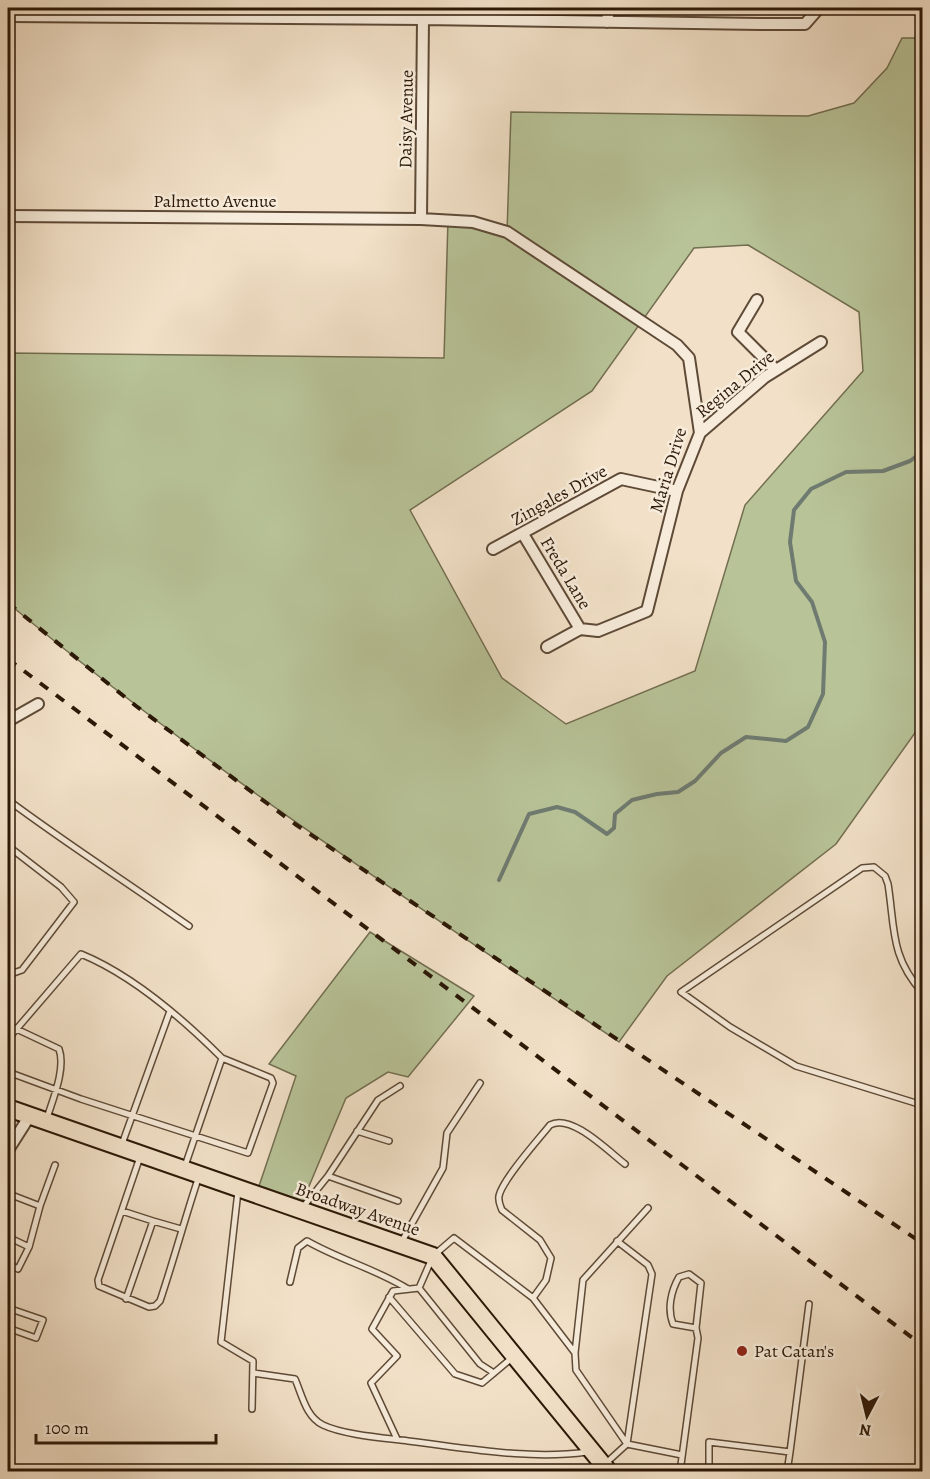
<svg xmlns="http://www.w3.org/2000/svg" width="930" height="1479" font-family="Alegreya,serif">
<rect width="100%" height="100%" fill="#f2e1c8"/>
<filter id="stains"><feTurbulence type="fractalNoise" baseFrequency=".00333" numOctaves="4"/><feColorMatrix values="0 0 0 0 .2 0 0 0 0 .09 0 0 0 0 .02 0 0 0 .5 -.17"/></filter>
<radialGradient id="worn" r=".72"><stop offset=".6" stop-color="#630" stop-opacity="0"/><stop offset="1" stop-color="#630" stop-opacity=".3"/></radialGradient>
<!-- green -->
<path fill="#b8c398" stroke="#726e50" stroke-width="1.5" fill-rule="evenodd" d="M 902,38 L 922,38 L 922,723 L 836,844 L 667,976 L 619,1042 C 410,902 201,764 8,603 L 8,353 L 444,358 L 448,220 L 507,232 L 511,112 L 808,116 L 854,103 L 887,68 ZM 748,245 L 859,312 L 863,371 L 745,505 L 695,671 L 566,724 L 502,678 L 410,510 L 592,391 L 694,248 Z
M 370,932 L 474,996 L 408,1077 L 388,1072 L 346,1098 L 299,1210 L 256,1195 L 296,1076 L 269,1064 Z"/>
<g fill="none" stroke-linecap="round" stroke-linejoin="round">
<!-- stream -->
<path stroke="#6f7b71" stroke-width="4" d="M 499,880 L 529,814 L 557,807 L 575,812 L 607,834 L 614,828 L 615,814 L 632,800 L 657,794 L 678,792 L 695,781 L 721,753 L 746,737 L 786,741 L 808,727 L 823,694 L 825,642 L 812,602 L 796,581 L 790,542 L 794,510 L 811,489 L 846,472 L 883,471 L 910,461 L 922,452"/>
<!-- service casing -->
<g stroke="#5e4a37" stroke-width="8">
<path id="service" d="M 8,800 C 67,844 128,883 189,926
M 8,846 L 61,887 L 74,902 L 22,970 L 8,975
M 922,992 C 890,956 895,928 888,884 L 885,876 L 874,867 L 862,868 L 681,992 L 730,1027 L 796,1066 L 922,1105
M 8,1025 L 59,1049 C 66,1068 53,1099 47,1118
M 8,1039 L 81,954 C 132,975 183,1019 222,1058 L 185,1166
M 8,1072 L 81,1099 L 248,1153 L 273,1083 L 271,1078 L 222,1058
M 357,1131 L 389,1141
M 122,1144 L 170,1011
M 140,1157 L 98,1280 L 99,1286 L 149,1307 L 155,1306 L 160,1301 C 174,1259 185,1218 199,1176
M 328,1176 L 398,1201
M 238,1191 L 221,1342 L 253,1361 L 252,1409
M 40,1206 L 55,1165
M 303,1207 L 328,1176 L 378,1100 L 400,1086
M 648,1208 L 583,1280 L 575,1353 L 576,1370 L 627,1444 L 682,1455
M 122,1211 L 153,1221
M 8,1237 L 29,1247
M 401,1243 L 443,1168 L 447,1133 L 480,1083
M 8,1264 L 18,1269 L 29,1247 L 40,1206 L 9,1194
M 290,1282 L 298,1248 L 307,1241 C 340,1260 376,1269 408,1289
M 419,1288 L 480,1364 L 494,1373
M 389,1297 L 455,1374 L 482,1383 L 513,1357
M 533,1298 L 546,1280 L 551,1258 L 540,1240 L 502,1210 C 500,1205 498,1202 499,1196 C 502,1180 538,1140 550,1125 C 571,1113 608,1151 625,1164
M 126,1299 L 153,1221 L 181,1229
M 8,1308 L 43,1320 L 36,1338 L 8,1328
M 253,1373 L 295,1379 C 302,1395 306,1417 323,1425 C 344,1435 385,1438 408,1441 C 467,1448 528,1460 587,1452
M 397,1439 L 371,1383 L 397,1356 L 372,1329 L 393,1291 L 419,1288 L 433,1256 L 454,1238 L 533,1298 L 575,1353
M 790,1452 L 809,1304
M 605,1464 L 627,1444 L 652,1274 L 648,1265 L 617,1241
M 354,1472 L 367,1471
M 680,1472 L 698,1338 L 696,1328 L 701,1283 L 689,1274 L 679,1277 C 671,1291 667,1309 673,1324 L 696,1328
M 709,1472 L 709,1442 L 790,1452 L 787,1472"/>
</g>
<!-- minor casing -->
<g stroke="#5e4a37" stroke-width="14">
<path id="minor" d="M 8,16 L 423,19 L 760,24 L 805,24 L 819,8
M 607,22 L 609,8
M 8,216 L 421,219 L 473,222 L 507,232 L 677,345 L 689,358 L 700,433 L 677,491 L 647,611 L 598,631 L 580,629 L 547,647
M 421,219 L 423,19
M 757,300 L 738,332 L 776,370
M 700,433 L 765,377 L 821,342
M 523,534 L 580,629
M 493,549 L 621,479 L 677,491
M 8,721 L 38,704
M 8,1150 L 29,1117"/>
</g>
<!-- primary casing -->
<g stroke="#2c1807" stroke-width="20">
<path id="primary" d="M 8,1108 L 433,1256 L 609,1472"/>
</g>
<!-- service -->
<use href="#service" stroke="#f7ecdb" stroke-width="5"/>
<!-- minor -->
<use href="#minor" stroke="#f7ecdb" stroke-width="10"/>
<!-- primary -->
<use href="#primary" stroke="#f2e1c8" stroke-width="16"/>
<!-- rail -->
<path stroke="#2c1807" stroke-width="4" stroke-dasharray="10 10" stroke-linecap="butt" d="M 8,603 L 136,706 L 295,824 L 922,1243
M 8,659 L 922,1345"/>
</g>
<!-- markers -->
<circle fill="#8f2418" stroke="#f7ecdb" stroke-width="2" cx="742" cy="1351" r="6"/>
<g text-anchor="middle" dominant-baseline="central" stroke-width="5" stroke-linejoin="round" paint-order="stroke">
<!-- street labels -->
<g font-size="18" fill="#2c1807" stroke="#f7ecdb">
<text transform="translate(406 119) rotate(-89)">Daisy Avenue</text>
<text x="215" y="201">Palmetto Avenue</text>
<text transform="translate(735 384) rotate(-39)">Regina Drive</text>
<text transform="translate(668 470) rotate(-73)">Maria Drive</text>
<text transform="translate(559 495) rotate(-29)">Zingales Drive</text>
<text transform="translate(566 573) rotate(59)">Freda Lane</text>
<text transform="translate(358 1209) rotate(19)">Broadway Avenue</text>
</g>
<!-- poi labels -->
<g font-size="18" fill="#2c1807" stroke="#f7ecdb" text-anchor="start">
<text x="754" y="1351">Pat Catan's</text>
</g>
</g>
<!-- margin -->
<rect width="930" height="1479" fill="none" stroke="#f2e1c8" stroke-width="30"/>
<rect x="9" y="9" width="912" height="1461" fill="none" stroke="#2c1807" stroke-width="3"/>
<rect x="15" y="15" width="900" height="1449" fill="none" stroke="#2c1807" stroke-width="1.5"/>
<!-- north arrow -->
<g transform="translate(867 1416) rotate(187)" stroke="#f7ecdb" stroke-width="4.5" paint-order="stroke">
<path d="M0-4.5L10 22L0 15L-10 22Z" fill="#2c1807"/>
<text y="-9" font-size="16" font-weight="bold" text-anchor="middle" fill="#2c1807">N</text>
</g>
<!-- scale -->
<path d="M36 1434v9h180v-9" fill="none" stroke="#2c1807" stroke-width="3"/>
<text x="45" y="1434" font-size="18" fill="#2c1807" stroke="#f7ecdb" stroke-width="4.5" paint-order="stroke">100 m</text>
<rect width="100%" height="100%" filter="url(#stains)"/>
<rect width="100%" height="100%" fill="url(#worn)"/>
</svg>
